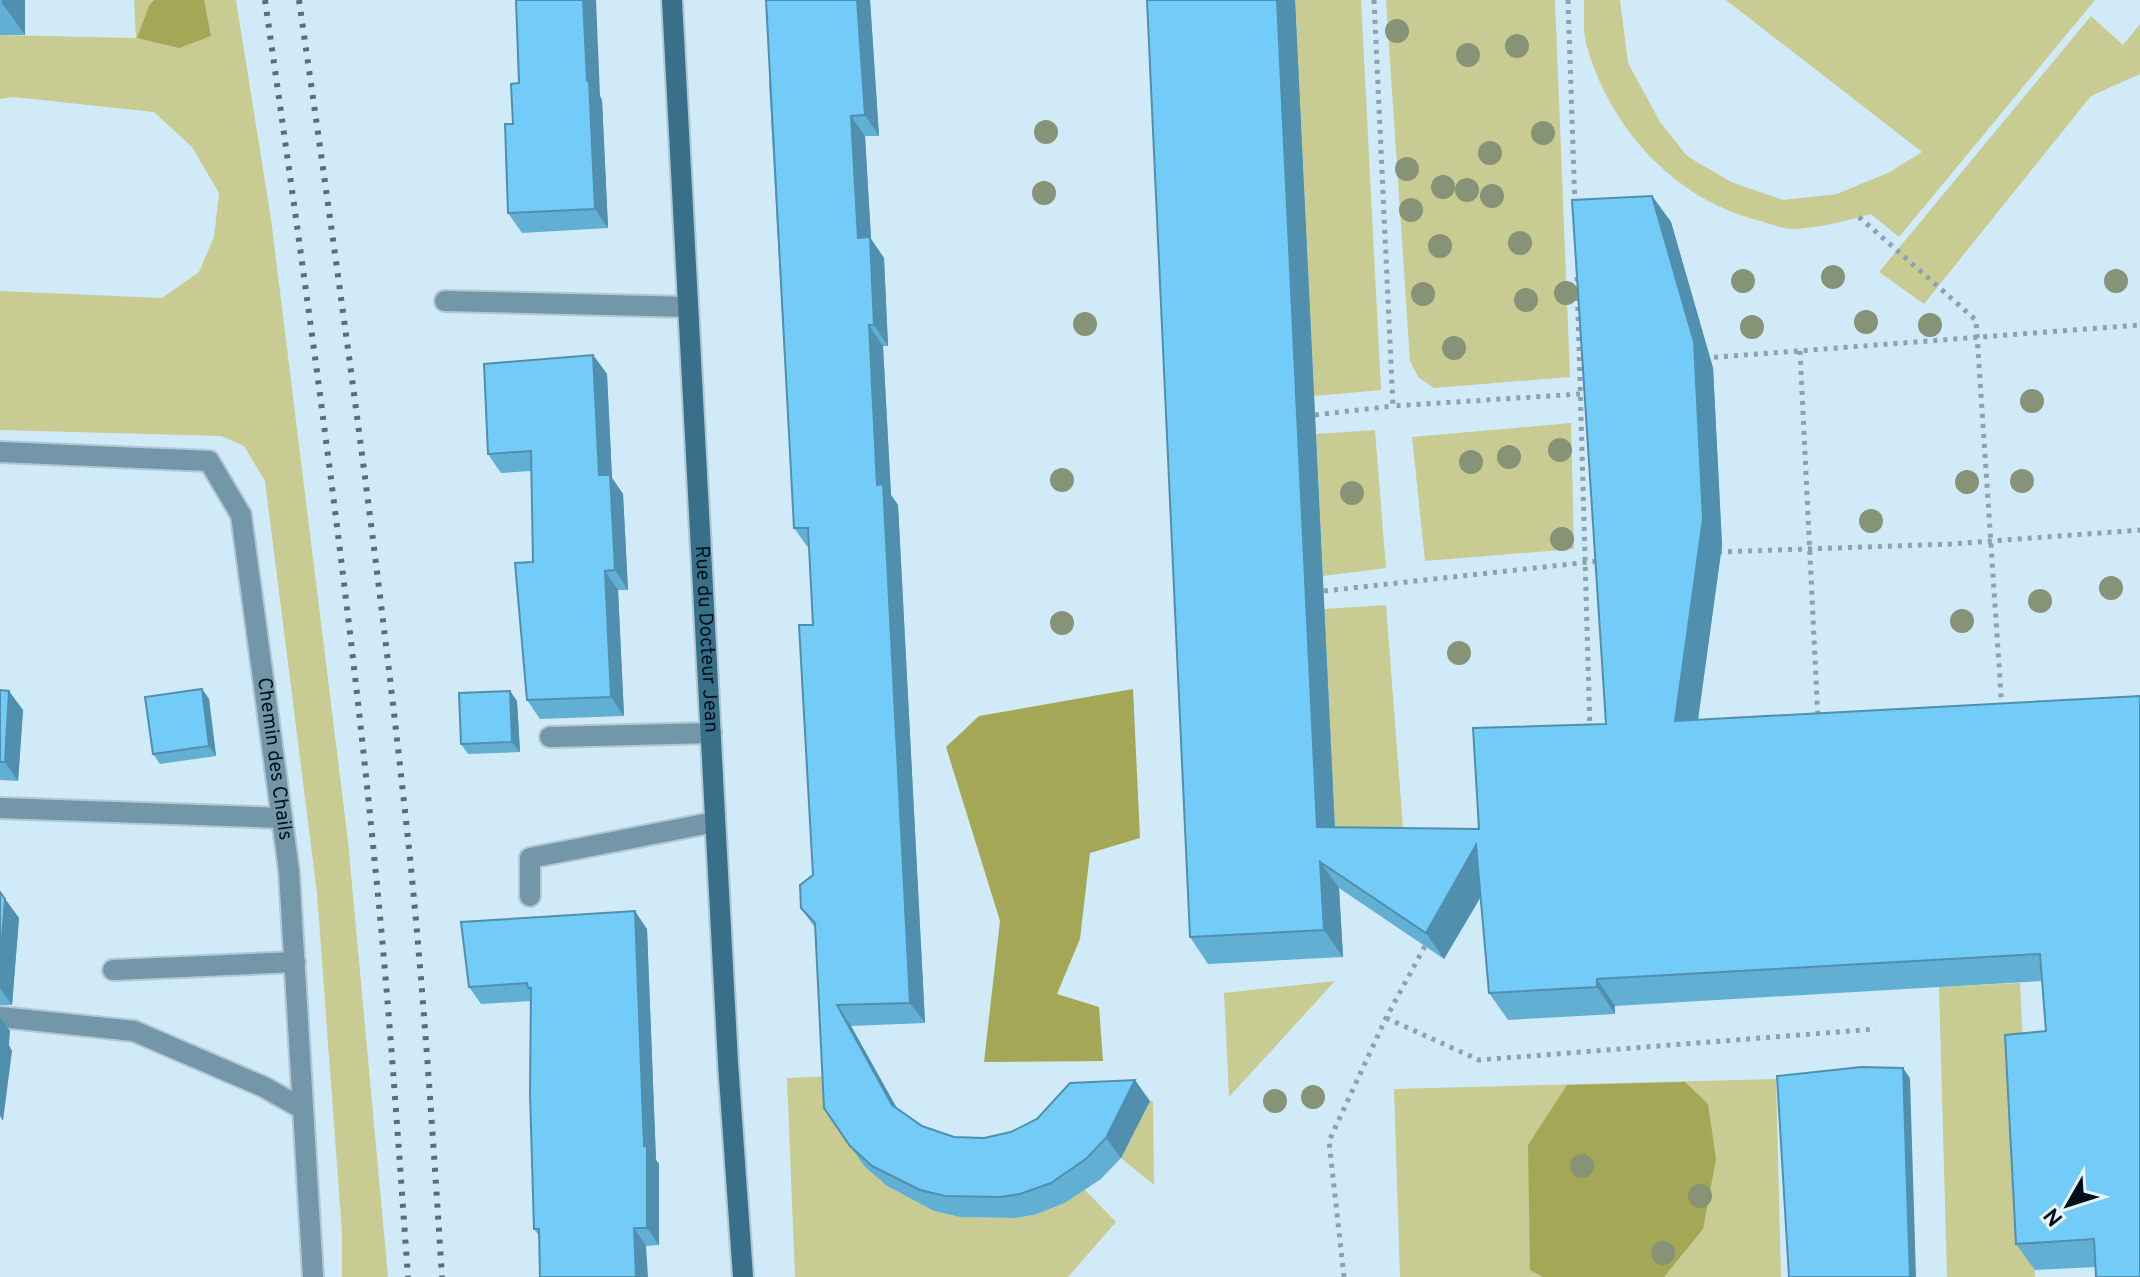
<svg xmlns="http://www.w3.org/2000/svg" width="2140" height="1277" font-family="Overpass,sans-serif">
<rect width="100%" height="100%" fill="#d1eaf7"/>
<!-- green -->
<path fill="#c8cb92" d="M 134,0 L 236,0 L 271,219 L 348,841 L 388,1277 L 342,1277 L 342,1233 L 317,893 L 265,481 L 244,446 L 221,436 L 0,430 L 0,291 L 162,298 L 199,272 L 214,237 L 219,193 L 192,147 L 154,112 L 13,97 L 0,99 L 0,35 L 136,38 Z
M 1295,0 L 1361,0 L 1381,390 L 1314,396 Z
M 1386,0 L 1555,0 L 1570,377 L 1434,388 L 1418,377 L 1410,361 Z
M 1584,0 L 1620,0 L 1628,63 L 1660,122 L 1687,156 L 1731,182 L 1783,200 L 1837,194 L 1890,172 L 1922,152 L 1726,0 L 2095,0 L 1899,237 L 1871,214 C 1846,221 1820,228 1793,229 C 1782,229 1768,223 1757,220 C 1674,199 1608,126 1586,43 C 1583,30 1584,14 1584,0 Z
M 2091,16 L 2123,45 L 2140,24 L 2140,74 L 2091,96 L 1924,304 L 1879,272 Z
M 1571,423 L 1574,549 L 1425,561 L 1412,437 Z
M 1375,430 L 1386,568 L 1323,576 L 1316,434 Z
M 1386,605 L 1405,854 L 1336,854 L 1324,609 Z
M 1335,981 L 1229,1097 L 1224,993 Z
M 2020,983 L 2035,1277 L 1947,1277 L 1939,987 Z
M 835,1076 L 865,1167 L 887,1186 L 934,1211 L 960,1217 L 1015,1218 L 1034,1215 L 1065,1203 L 1085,1190 L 1116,1222 L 1068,1277 L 795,1277 L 787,1078 Z
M 1776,1079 L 1781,1277 L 1400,1277 L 1394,1089 Z
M 1144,1101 L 1153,1101 L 1154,1185 L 1121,1158 L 1138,1125 Z"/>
<!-- forest -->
<path fill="#a4a756" d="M 154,0 L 204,0 L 211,36 L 179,48 L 137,38 L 149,6 Z
M 1133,689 L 1140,838 L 1090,853 L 1080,939 L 1057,994 L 1099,1007 L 1103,1061 L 984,1062 L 1000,921 L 946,747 L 979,716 Z
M 1685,1082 L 1708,1104 L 1716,1159 L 1703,1229 L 1664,1277 L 1543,1277 L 1530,1270 L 1528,1145 L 1567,1085 Z"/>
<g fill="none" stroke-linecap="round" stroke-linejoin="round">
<!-- lane casing -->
<g stroke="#b0c7d4" stroke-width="24">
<path id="lane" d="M 445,301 L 688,307
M 550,737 L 711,733
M 0,808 L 282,818
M 530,896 L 530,858 L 715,822
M 113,970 L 295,962
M 0,1017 L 134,1031 L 264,1087 L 303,1109"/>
</g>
<!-- street casing -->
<g stroke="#b0c7d4" stroke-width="24">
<g id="street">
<path id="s1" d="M 0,452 L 209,461 L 241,515 L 289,871 L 313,1277"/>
</g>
</g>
<!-- secondary casing -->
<g stroke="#b0c7d4" stroke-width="24">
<g id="secondary">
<path id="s2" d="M 672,0 L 728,1063 L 743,1277"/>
</g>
</g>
<!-- path -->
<path stroke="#8ca2af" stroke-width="5" stroke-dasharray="4 6" stroke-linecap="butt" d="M 1374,0 L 1393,406 L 1580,394
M 1568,0 L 1575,207
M 1859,217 L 1976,320 L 2002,710
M 1577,277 L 1590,731
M 1800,351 L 1818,720
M 1704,358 L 2140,325
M 1315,415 L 1393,406
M 1718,552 L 1952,544 L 2140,530
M 1324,591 L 1599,561
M 1386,1018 L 1479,1060 L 1876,1029
M 1344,1277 L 1329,1141 L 1386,1018 L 1425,946"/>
<!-- lane -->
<use href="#lane" stroke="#7396a8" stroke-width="20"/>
<!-- street -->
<use href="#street" stroke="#7396a8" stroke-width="20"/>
<!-- secondary -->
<use href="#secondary" stroke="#38708a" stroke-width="20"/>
<!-- rail -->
<path stroke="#596e79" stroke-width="6" stroke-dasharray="4 8" stroke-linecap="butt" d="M 265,0 C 306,287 347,576 375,865 C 389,1002 398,1139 408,1277
M 299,0 C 340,285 380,572 410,858 C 424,998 433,1137 442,1277"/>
</g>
<!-- trees -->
<g fill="#879376">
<circle cx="1397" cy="31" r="12"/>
<circle cx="1517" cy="46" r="12"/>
<circle cx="1468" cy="55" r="12"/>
<circle cx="1046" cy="132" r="12"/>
<circle cx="1543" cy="133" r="12"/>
<circle cx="1490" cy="153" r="12"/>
<circle cx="1407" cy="169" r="12"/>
<circle cx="1443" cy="187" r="12"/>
<circle cx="1467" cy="190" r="12"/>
<circle cx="1044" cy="193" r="12"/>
<circle cx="1492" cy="196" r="12"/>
<circle cx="1411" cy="210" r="12"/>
<circle cx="1520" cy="243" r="12"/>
<circle cx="1440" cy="246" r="12"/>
<circle cx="1833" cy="277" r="12"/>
<circle cx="1743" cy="281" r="12"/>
<circle cx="2116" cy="281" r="12"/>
<circle cx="1566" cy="293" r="12"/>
<circle cx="1423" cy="294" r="12"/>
<circle cx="1526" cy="300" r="12"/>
<circle cx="1866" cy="322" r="12"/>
<circle cx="1085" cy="324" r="12"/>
<circle cx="1930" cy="325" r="12"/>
<circle cx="1752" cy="327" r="12"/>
<circle cx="1454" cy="348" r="12"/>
<circle cx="2032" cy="401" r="12"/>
<circle cx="1560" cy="450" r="12"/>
<circle cx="1509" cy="457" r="12"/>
<circle cx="1471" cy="462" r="12"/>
<circle cx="1062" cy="480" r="12"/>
<circle cx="2022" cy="481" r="12"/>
<circle cx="1967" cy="482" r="12"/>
<circle cx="1352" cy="493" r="12"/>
<circle cx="1871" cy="521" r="12"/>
<circle cx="1562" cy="539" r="12"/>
<circle cx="2111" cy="588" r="12"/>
<circle cx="2040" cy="601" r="12"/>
<circle cx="1962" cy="621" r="12"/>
<circle cx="1062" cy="623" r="12"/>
<circle cx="1459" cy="653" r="12"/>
<circle cx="1313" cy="1097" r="12"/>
<circle cx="1275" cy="1101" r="12"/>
<circle cx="1582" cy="1166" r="12"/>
<circle cx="1700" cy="1196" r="12"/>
<circle cx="1663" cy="1253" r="12"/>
</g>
<!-- wall -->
<path fill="#62afd4" d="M 0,0 L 25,0 L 25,35 L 0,35 Z
M 870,0 L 879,136 L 865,136 L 871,239 L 884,258 L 888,346 L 883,346 L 891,495 L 898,505 L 925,1023 L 851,1026 L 897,1108 L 922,1126 L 954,1137 L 984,1138 L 1150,1101 L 1121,1158 L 1101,1179 L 1065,1203 L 1034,1215 L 1015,1218 L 960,1217 L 934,1211 L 887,1186 L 865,1167 L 824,1108 L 816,929 L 801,908 L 813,875 L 813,625 L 809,549 L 794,528 L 769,81 Z
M 1295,0 L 1335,827 L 1479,829 L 1606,724 L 1652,196 L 1671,222 L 1713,368 L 1722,545 L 1698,720 L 2140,696 L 2095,1267 L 2035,1270 L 2016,1244 L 2046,1031 L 2042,981 L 1615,1006 L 1615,1014 L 1508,1020 L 1489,993 L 1481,897 L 1444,959 L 1339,888 L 1343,957 L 1208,964 L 1190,937 Z
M 519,83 L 600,96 L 602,100 L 608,228 L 522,233 L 508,213 L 513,124 Z
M 593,355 L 607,374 L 612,478 L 623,494 L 628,590 L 618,590 L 624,716 L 540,719 L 527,700 L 533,562 L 531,471 L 501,473 L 488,454 Z
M 202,689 L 209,699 L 216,756 L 160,764 L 153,754 Z
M 0,690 L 23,710 L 18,781 L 0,780 Z
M 510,691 L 517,701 L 520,752 L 468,754 L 461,744 Z
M 0,892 L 19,918 L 12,1005 L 0,1005 Z
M 647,929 L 656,1160 L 659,1164 L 659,1245 L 646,1246 L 540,1237 L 534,1229 L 531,1001 L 481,1004 L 469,987 Z"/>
<!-- shaded-wall -->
<path fill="#508fad" d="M 2,0 L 25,0 L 25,35 L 2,3 Z
M 583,0 L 596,0 L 600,96 L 602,100 L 608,228 L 595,209 L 587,81 Z
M 857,0 L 870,0 L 879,136 L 865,115 Z
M 1277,0 L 1295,0 L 1336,854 L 1317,827 Z
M 851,116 L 865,136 L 871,239 L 884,258 L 888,346 L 874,325 L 858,238 Z
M 1652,196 L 1671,222 L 1713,368 L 1722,545 L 1694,748 L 1675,721 Z
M 869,325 L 883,346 L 891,495 L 898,505 L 925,1023 L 910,1003 L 877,485 Z
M 593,355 L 607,374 L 612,478 L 623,494 L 628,590 L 615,570 L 599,475 Z
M 605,571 L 618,590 L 624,716 L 611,697 Z
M 202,689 L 209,699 L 216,756 L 209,746 Z
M 9,691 L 23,710 L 18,781 L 5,762 Z
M 510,691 L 517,701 L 520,752 L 512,742 Z
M 1476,845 L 1495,872 L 1444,959 L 1426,933 Z
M 1320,862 L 1339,888 L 1343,957 L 1324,930 Z
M 5,899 L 19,918 L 12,1005 L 0,988 L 0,966 Z
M 635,911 L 647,929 L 656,1160 L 659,1164 L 659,1245 L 647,1228 Z
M 1597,979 L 1615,1006 L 1615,1014 L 1597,987 Z
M 837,1005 L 851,1026 L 906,1125 L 892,1105 Z
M 0,1017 L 10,1031 L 9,1045 L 12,1051 L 3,1121 L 0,1116 Z
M 1903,1068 L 1910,1078 L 1916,1277 L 1910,1277 Z
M 1135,1080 L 1150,1101 L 1121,1158 L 1106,1138 Z
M 634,1228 L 646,1246 L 648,1277 L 636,1277 Z"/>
<!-- building -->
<path fill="#72ccf7" stroke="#508fad" stroke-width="2" d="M 516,0 L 583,0 L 587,81 L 589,81 L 595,209 L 508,213 L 505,124 L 513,124 L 511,84 L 519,83 Z
M 766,0 L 857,0 L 865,115 L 851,116 L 858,238 L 870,237 L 874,325 L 869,325 L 877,485 L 883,484 L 910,1003 L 837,1005 L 892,1105 L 922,1126 L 954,1137 L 984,1138 L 1011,1132 L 1037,1119 L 1070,1083 L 1135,1080 L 1106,1138 L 1087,1158 L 1051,1183 L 1020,1194 L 1000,1197 L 945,1196 L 920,1190 L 872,1166 L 850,1146 L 824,1108 L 815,923 L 801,908 L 800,885 L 813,875 L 799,625 L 813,625 L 808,528 L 794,528 Z
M 1147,0 L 1277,0 L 1317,827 L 1479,829 L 1473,728 L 1606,724 L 1572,200 L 1652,196 L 1694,342 L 1703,519 L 1675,721 L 2140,696 L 2140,1277 L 2096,1277 L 2094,1239 L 2016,1244 L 2005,1035 L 2046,1031 L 2040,954 L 1597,979 L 1597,987 L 1489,993 L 1476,845 L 1426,933 L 1320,862 L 1324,930 L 1190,937 Z
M 593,355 L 599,475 L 610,475 L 615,570 L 605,571 L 611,697 L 527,700 L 515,563 L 533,562 L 531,451 L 488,454 L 484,364 Z
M 202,689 L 209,746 L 153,754 L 145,697 Z
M 0,690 L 9,691 L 5,762 L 0,762 Z
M 510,691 L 512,742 L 461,744 L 459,693 Z
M 0,892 L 5,899 L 0,966 Z
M 635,911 L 644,1146 L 647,1146 L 647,1228 L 634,1228 L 636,1277 L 540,1277 L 539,1229 L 534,1229 L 530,1094 L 531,988 L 528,988 L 527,983 L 469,987 L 461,922 Z
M 1861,1067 L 1903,1068 L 1910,1277 L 1789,1277 L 1777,1076 Z"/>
<g text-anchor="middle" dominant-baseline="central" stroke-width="6" stroke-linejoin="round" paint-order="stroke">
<!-- street labels -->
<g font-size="20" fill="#00111c" stroke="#e8f5fc">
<text stroke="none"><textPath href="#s2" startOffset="640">Rue du Docteur Jean</textPath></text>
<text stroke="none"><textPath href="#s1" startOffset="518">Chemin des Chails</textPath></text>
</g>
</g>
<!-- north arrow -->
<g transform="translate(2068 1205) rotate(231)" stroke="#e8f5fc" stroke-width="6" paint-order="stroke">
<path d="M0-6L14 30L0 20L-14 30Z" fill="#00111c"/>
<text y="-12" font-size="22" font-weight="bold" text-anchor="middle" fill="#00111c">N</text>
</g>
</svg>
